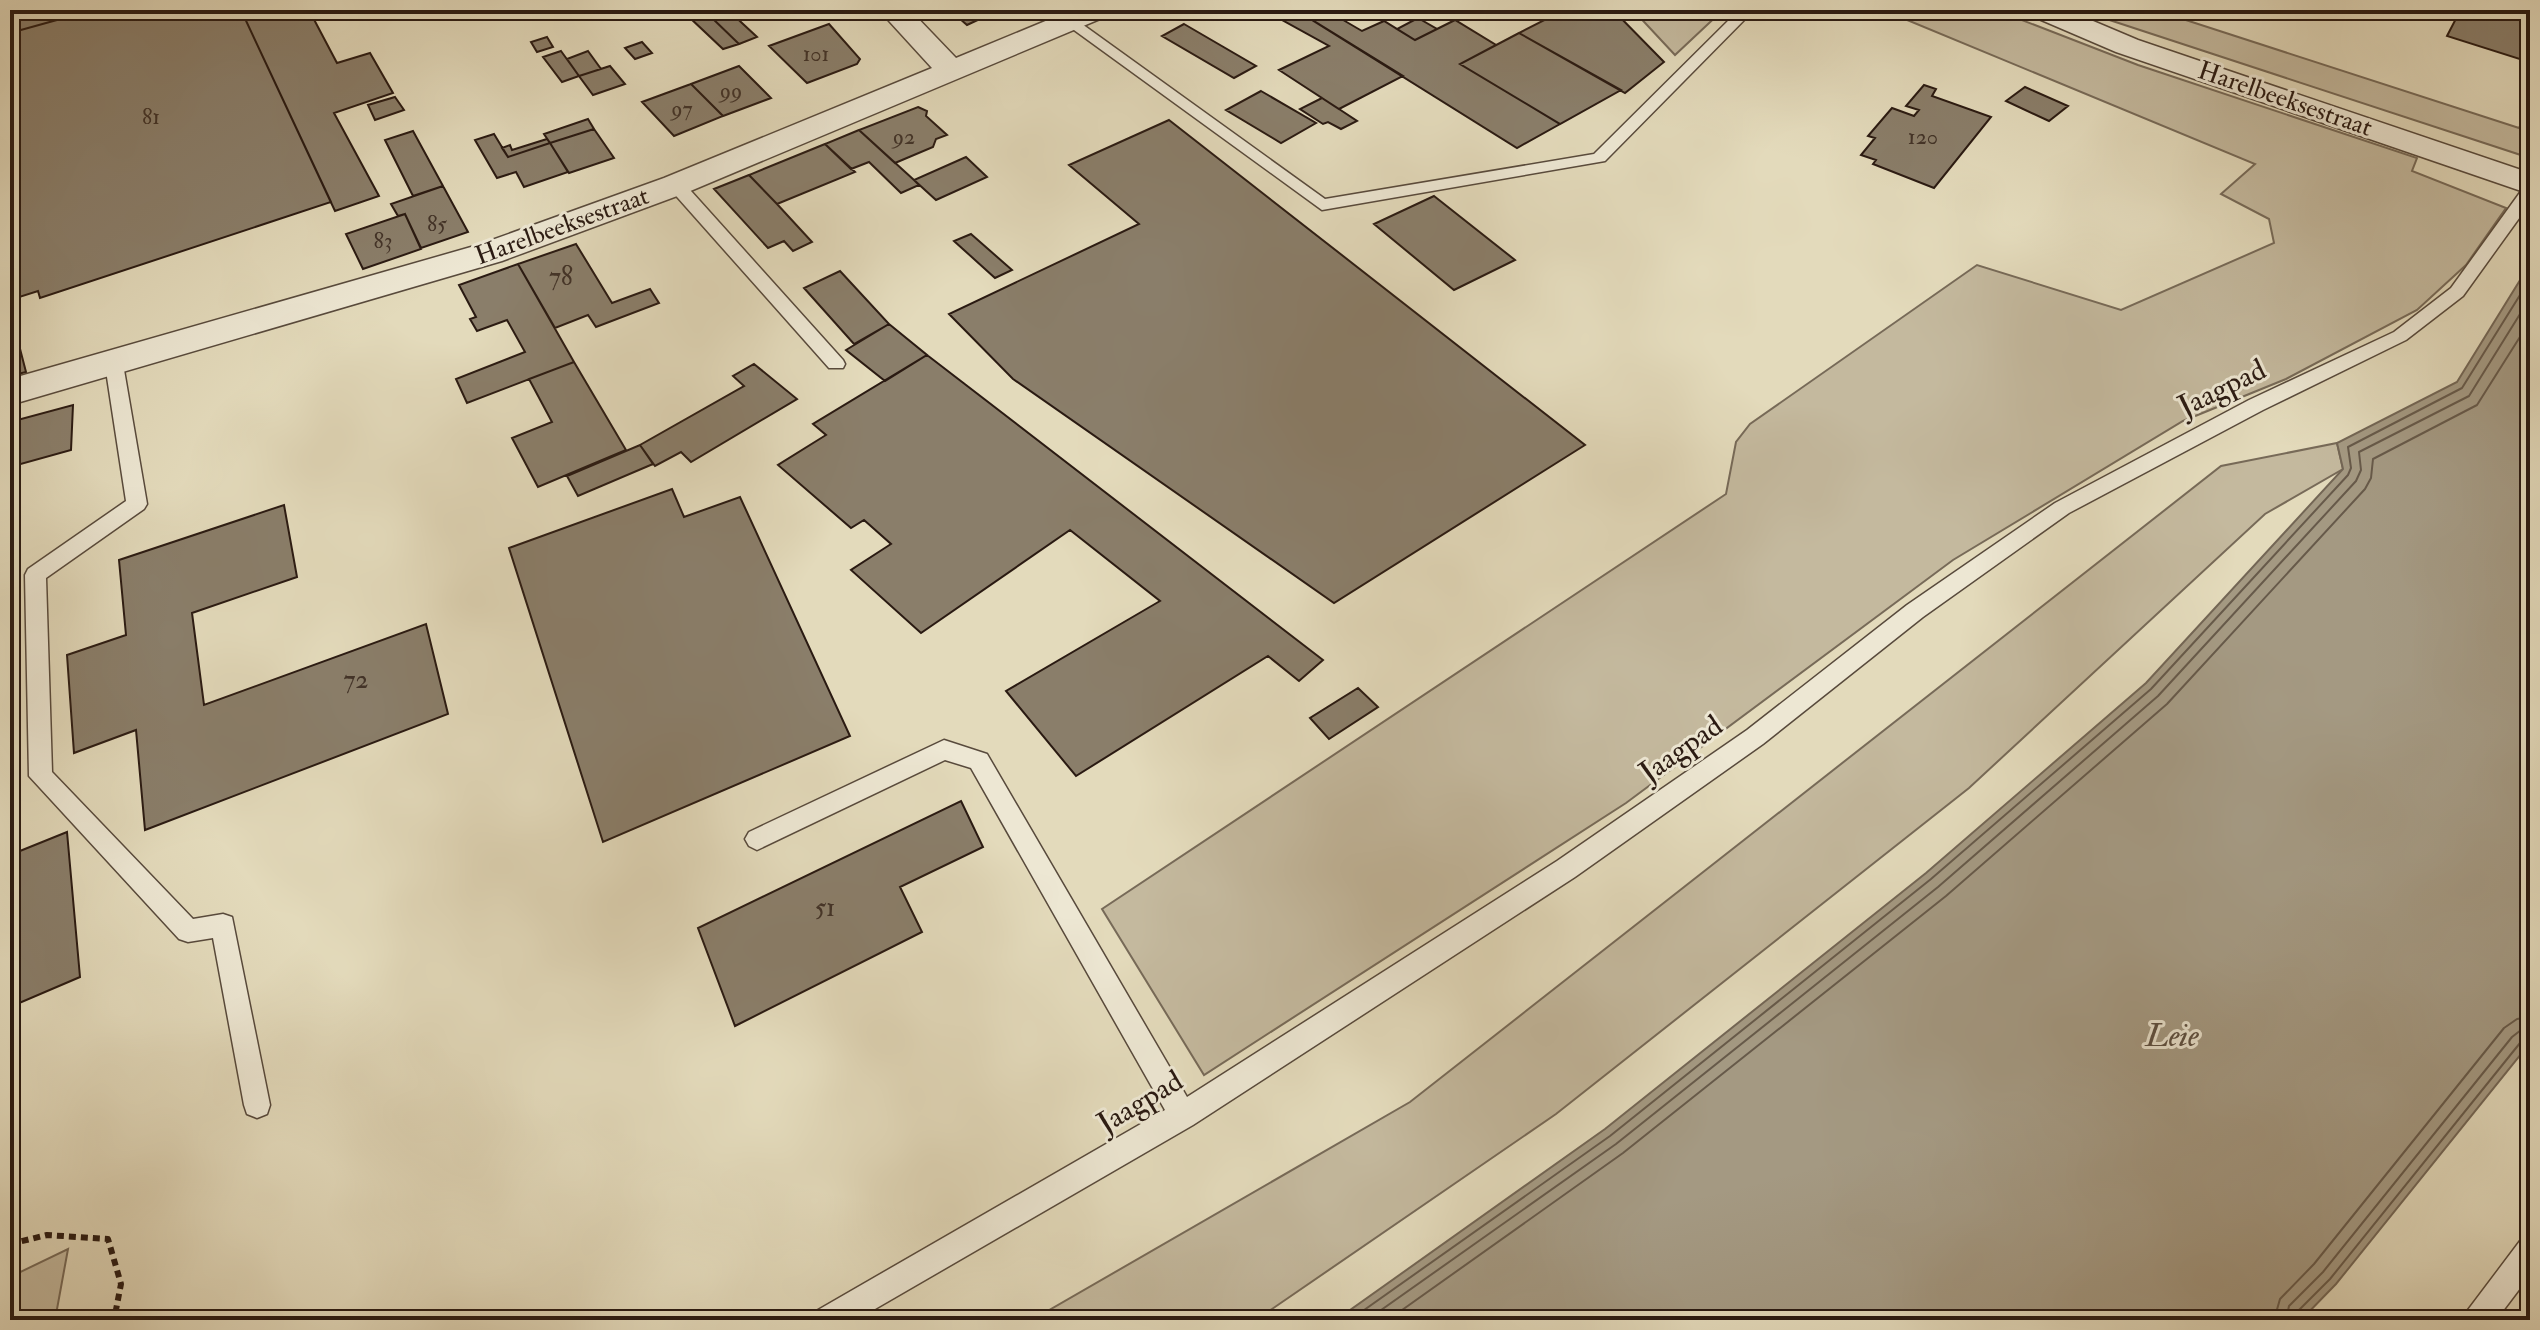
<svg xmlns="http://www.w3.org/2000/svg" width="2540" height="1330" font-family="'IM FELL Double Pica',serif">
<rect width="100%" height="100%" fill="#e3dabb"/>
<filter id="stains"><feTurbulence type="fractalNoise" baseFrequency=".0025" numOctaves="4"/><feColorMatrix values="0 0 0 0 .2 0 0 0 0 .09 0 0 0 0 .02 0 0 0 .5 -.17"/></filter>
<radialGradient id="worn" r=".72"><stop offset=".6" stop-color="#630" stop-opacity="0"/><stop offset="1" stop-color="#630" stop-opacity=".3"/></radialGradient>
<!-- green -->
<path fill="#c4b99e" stroke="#776a58" stroke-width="2" d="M 1633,10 L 1723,10 L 1675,55 Z
M 1883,10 L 1996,10 L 2138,65 L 2417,158 L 2412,171 L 2506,208 L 2466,265 L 2417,310 L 2286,379 L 2183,421 L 1953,560 L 1626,803 L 1204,1075 L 1102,909 L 1726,494 L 1736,442 L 1750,424 L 1977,265 L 2121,310 L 2274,243 L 2269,219 L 2221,194 L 2255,164 Z
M 2079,10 L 2155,10 L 2519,128 L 2530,109 L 2530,158 Z
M 2337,443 L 2343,469 L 2265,514 L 1969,788 L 1556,1114 L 1256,1320 L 1032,1320 L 1410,1102 L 2221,466 Z
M 68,1249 L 55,1320 L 10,1320 L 10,1277 Z"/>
<!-- water -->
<path fill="#a49982" stroke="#736655" stroke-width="2" d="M 2530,264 L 2530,1043 L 2336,1284 L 2301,1320 L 1336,1320 L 1605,1129 L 1926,873 L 2146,683 L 2343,469 L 2337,443 L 2457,382 Z"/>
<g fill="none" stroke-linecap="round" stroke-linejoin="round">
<!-- shore -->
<path stroke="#675a4a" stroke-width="2" d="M 1350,1320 L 1610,1136 L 1931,879 L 2151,689 L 2348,475 L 2351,468 L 2348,447 L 2462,388 L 2530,279
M 1367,1320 L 1616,1144 L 1938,887 L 2158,696 L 2356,481 L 2361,470 L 2359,452 L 2469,396 L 2530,298
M 1388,1320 L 1623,1153 L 1946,896 L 2167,704 L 2365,489 L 2371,478 L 2373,459 L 2477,405 L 2530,321
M 2274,1320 L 2280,1299 L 2314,1264 L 2504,1028 L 2517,1019 L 2530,1017
M 2286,1320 L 2289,1306 L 2323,1272 L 2512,1037 L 2521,1030 L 2530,1029
M 2296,1320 L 2298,1311 L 2330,1279 L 2520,1043 L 2530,1039"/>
</g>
<!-- building -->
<path fill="#8a7e6a" stroke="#2a1a12" stroke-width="2" d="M 10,10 L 93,10 L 10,33 Z
M 93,10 L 241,10 L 331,202 L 40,298 L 38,291 L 10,300 L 10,33 Z
M 241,10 L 309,10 L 337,63 L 370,53 L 393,93 L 334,113 L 379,196 L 335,211 Z
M 575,10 L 614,10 L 582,19 Z
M 704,10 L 710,16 L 739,44 L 723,49 L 688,16 Z
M 728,10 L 757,37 L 739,44 L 710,16 Z
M 954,10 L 999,10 L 967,25 L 951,11 Z
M 1264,10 L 1296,10 L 1403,76 L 1339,109 L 1279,70 L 1329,46 Z
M 1296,10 L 1306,10 L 1314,15 L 1326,10 L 1362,31 L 1384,21 L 1415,40 L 1455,20 L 1496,45 L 1460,64 L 1560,124 L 1517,148 Z
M 1564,10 L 1613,10 L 1664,62 L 1625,93 L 1519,33 Z
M 2455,10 L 2530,10 L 2529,62 L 2447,36 L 2460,11 Z
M 1418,18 L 1437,29 L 1415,40 L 1397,29 Z
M 829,24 L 860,59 L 857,64 L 807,83 L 769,46 Z
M 1184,24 L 1256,66 L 1234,78 L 1162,36 Z
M 1519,33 L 1621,90 L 1560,124 L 1460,64 Z
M 547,37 L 553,47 L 537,52 L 531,42 Z
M 642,42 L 652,53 L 635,59 L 625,48 Z
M 561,51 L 579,76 L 562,82 L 543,57 Z
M 588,51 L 601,69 L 579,76 L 567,59 Z
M 610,66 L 625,84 L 593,95 L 579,76 Z
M 739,66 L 771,98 L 723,116 L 691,84 Z
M 691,84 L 723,116 L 674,136 L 642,102 Z
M 1924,85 L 1936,89 L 1932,96 L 1991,117 L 1934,188 L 1873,164 L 1876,160 L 1861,155 L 1875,138 L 1868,136 L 1892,108 L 1914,116 L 1919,110 L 1906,106 Z
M 2025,87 L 2068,106 L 2049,121 L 2006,101 Z
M 1261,91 L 1316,123 L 1281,143 L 1226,110 Z
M 395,97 L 404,110 L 375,120 L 368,105 Z
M 1322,98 L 1339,109 L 1357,121 L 1341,129 L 1328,122 L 1323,124 L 1300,109 Z
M 918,107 L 927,111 L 926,116 L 947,135 L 936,139 L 933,147 L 895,163 L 859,130 Z
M 588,119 L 594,129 L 550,143 L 544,134 Z
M 1169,120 L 1585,445 L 1334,603 L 1013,379 L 949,314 L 1139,224 L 1069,165 Z
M 594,129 L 614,158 L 569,173 L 550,143 Z
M 859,130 L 914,180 L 919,185 L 901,193 L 869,162 L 851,169 L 825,144 Z
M 413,131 L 443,186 L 413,196 L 385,140 Z
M 494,134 L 508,157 L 550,143 L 568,172 L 524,187 L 516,172 L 497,178 L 475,140 Z
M 547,139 L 550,143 L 508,157 L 502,148 L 510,145 L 512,150 Z
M 825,144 L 855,172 L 777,204 L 749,175 Z
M 966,157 L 987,177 L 936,200 L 914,180 Z
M 749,175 L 777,204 L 812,242 L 793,251 L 784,241 L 768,248 L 714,189 Z
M 443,186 L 468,232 L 421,248 L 405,214 L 398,216 L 391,204 Z
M 1434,196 L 1515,260 L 1454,290 L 1374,224 Z
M 405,214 L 421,249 L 363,269 L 346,234 Z
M 971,234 L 1012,270 L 995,278 L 954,241 Z
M 576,244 L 612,303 L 650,289 L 659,303 L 596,327 L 588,315 L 555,328 L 518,264 Z
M 518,264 L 574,362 L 467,403 L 456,379 L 525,352 L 507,320 L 477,331 L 470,319 L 476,317 L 459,285 Z
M 840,271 L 889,324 L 854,344 L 804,288 Z
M 10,310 L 26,372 L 10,376 Z
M 889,324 L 927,355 L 885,381 L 846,350 Z
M 927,355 L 1323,660 L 1299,681 L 1268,656 L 1076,776 L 1006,691 L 1160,601 L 1070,530 L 921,633 L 851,570 L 891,544 L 864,520 L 851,528 L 778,465 L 826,435 L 813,424 Z
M 574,362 L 626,450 L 538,487 L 512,438 L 552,422 L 529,379 Z
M 754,364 L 797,399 L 691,462 L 681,452 L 655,466 L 640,445 L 744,386 L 733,376 Z
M 73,405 L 71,450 L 10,467 L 10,422 Z
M 640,445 L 653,464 L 578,496 L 567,476 Z
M 13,473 L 14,528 L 10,529 L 10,474 Z
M 672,489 L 684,517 L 740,497 L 850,736 L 603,842 L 509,548 Z
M 284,505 L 297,577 L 192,613 L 204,705 L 426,624 L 448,714 L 145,830 L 136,730 L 74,753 L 67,655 L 126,635 L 119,560 Z
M 1358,688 L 1378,707 L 1329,739 L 1310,718 Z
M 961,801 L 983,847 L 900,887 L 922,932 L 735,1026 L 698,928 Z
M 67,832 L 80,977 L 10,1007 L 10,855 Z"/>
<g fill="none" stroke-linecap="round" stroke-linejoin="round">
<!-- lane casing -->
<g stroke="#584a3c" stroke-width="3">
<path id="lane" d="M 1739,10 L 1754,10 L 1605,161 L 1322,210 L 1063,22 L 1065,19 L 1075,19 L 1325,199 L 1594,154 Z
M 676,180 L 682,181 L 843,360 L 845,364 L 843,368 L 829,368 L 670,189 L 668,185 Z
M 2530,186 L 2530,203 L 2463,296 L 2406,340 L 2263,410 L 2069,513 L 1923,617 L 1763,744 L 1575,877 L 1193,1125 L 856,1320 L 813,1320 L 818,1310 L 1165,1110 L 971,768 L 945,760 L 757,850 L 749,846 L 745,839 L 749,832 L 944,740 L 987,754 L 1187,1097 L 1557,861 L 1747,730 L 1907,605 L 2055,503 L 2249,400 L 2394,332 L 2451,288 L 2524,187 Z
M 114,358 L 123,364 L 147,504 L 144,509 L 46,578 L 52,772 L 193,919 L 223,914 L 232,917 L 270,1105 L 267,1114 L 257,1118 L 247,1114 L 244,1105 L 213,938 L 188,942 L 179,939 L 29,776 L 25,575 L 28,569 L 126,501 L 105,364 Z
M 2530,1237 L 2530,1275 L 2496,1320 L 2463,1320 L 2468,1310 L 2520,1241 Z"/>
</g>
<!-- street casing -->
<g stroke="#584a3c" stroke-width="3">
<path id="street" d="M 879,10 L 910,10 L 956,58 L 1072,10 L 1112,10 L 1107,16 L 688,192 L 502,261 L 10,405 L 10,379 L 478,245 L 664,178 L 932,68 Z
M 2027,10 L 2067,10 L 2138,40 L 2530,173 L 2530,194 L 2116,52 L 2032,16 Z"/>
</g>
<!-- path -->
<path stroke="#2a1a12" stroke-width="6" stroke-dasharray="7 5" stroke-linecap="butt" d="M 10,1244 L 47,1235 L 108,1239 L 121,1284 L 114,1320"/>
<!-- lane -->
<use href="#lane" fill="#ede7d3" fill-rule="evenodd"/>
<!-- street -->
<use href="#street" fill="#ede7d3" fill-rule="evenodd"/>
</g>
<g text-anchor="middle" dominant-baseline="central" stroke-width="6" stroke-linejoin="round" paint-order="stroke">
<!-- far-number labels -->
<g font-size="22" fill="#423328">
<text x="816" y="54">101</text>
<text x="731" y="91">99</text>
<text x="682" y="109">97</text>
<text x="151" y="117">81</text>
<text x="904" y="137">92</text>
<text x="1923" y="137">120</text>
<text x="437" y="224">85</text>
<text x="383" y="241">83</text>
</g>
<!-- far-street labels -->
<g font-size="26" fill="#2a1a12" stroke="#ede7d3">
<text transform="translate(2285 99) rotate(19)">Harelbeeksestraat</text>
<text transform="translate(562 226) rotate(-20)">Harelbeeksestraat</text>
</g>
<!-- number labels -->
<g font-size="26" fill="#423328">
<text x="561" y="277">78</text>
<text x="356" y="680">72</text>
<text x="825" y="908">51</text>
</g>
<!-- street labels -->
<g font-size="30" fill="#2a1a12" stroke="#ede7d3">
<text transform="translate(2222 388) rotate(-26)">Jaagpad</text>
<text transform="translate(1681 749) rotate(-35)">Jaagpad</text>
<text transform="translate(1140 1102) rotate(-31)">Jaagpad</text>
</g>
<!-- water labels -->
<g font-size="32" font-style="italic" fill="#5b4d3f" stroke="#ede7d3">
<text x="2172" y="1036">Leie</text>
</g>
</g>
<!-- margin -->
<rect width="2540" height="1330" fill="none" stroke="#e3dabb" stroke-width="40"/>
<rect x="12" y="12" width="2516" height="1306" fill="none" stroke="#2a1a12" stroke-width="4"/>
<rect x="20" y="20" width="2500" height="1290" fill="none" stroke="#2a1a12" stroke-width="2"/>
<rect width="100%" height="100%" filter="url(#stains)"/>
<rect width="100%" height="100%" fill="url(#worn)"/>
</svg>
